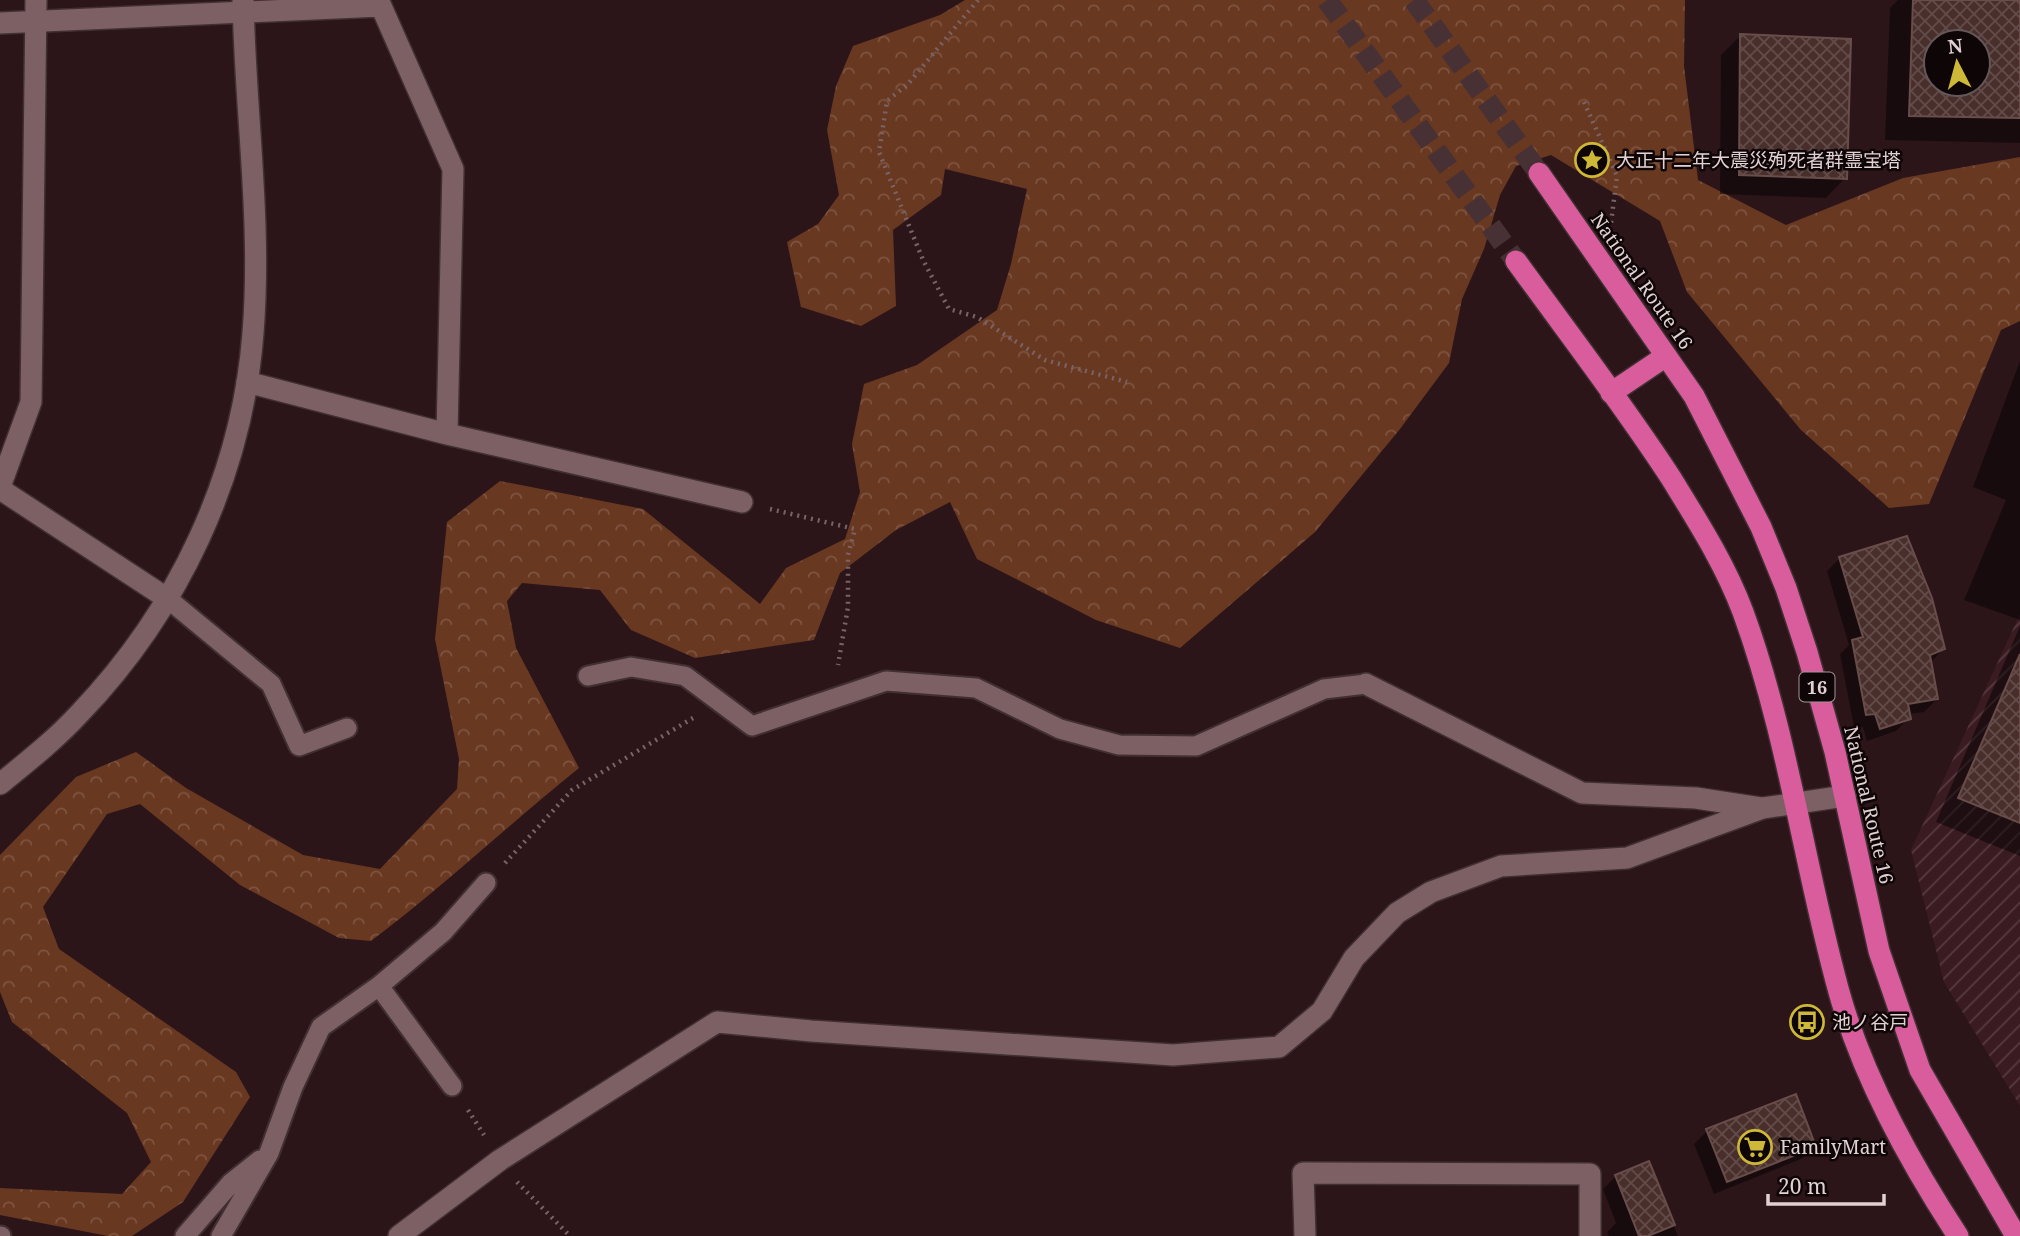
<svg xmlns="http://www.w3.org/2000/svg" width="2020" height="1236" font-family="'Noto Serif','Noto Sans JP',serif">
<defs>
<pattern id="industrial-furrows" width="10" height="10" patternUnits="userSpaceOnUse" patternTransform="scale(1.75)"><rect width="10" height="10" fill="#3a1b21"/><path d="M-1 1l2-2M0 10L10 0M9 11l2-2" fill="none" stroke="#563b40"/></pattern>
<pattern id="forest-crowns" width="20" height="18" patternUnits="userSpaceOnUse" patternTransform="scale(1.75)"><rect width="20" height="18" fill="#693821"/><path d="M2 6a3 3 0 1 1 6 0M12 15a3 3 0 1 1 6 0" fill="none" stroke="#7e5440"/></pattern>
<pattern id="building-cross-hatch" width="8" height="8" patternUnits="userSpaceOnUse" patternTransform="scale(1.75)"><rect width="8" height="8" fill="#482f2c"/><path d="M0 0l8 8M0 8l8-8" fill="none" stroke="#624c4a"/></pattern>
</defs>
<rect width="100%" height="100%" fill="#2c1519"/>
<!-- industrial -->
<path fill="url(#industrial-furrows)" d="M 2020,614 L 2020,1106 L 1944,982 L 1911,850 Z"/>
<!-- forest -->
<path fill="url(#forest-crowns)" d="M 965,0 L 1685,0 L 1684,66 L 1698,180 L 1786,225 L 1903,178 L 2020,157 L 2020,321 L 2001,330 L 1929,504 L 1889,508 L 1801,430 L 1687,292 L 1660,221 L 1551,155 L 1516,166 L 1500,195 L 1484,249 L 1462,299 L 1449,363 L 1400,429 L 1315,532 L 1180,648 L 1096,620 L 977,559 L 950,502 L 896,530 L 840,573 L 814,640 L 695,658 L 631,630 L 600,590 L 522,583 L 507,601 L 516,648 L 579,768 C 508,825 443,887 371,941 L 339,938 L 240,885 L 140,804 L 107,814 L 43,907 L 59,949 L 236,1072 L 250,1097 L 183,1202 L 132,1236 L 108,1236 L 0,1215 L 0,1188 L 122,1194 L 151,1162 L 127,1113 L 12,1022 L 0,992 L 0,855 L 76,777 L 136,752 L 186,788 L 303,855 L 380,869 L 457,789 L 459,759 L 435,639 L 447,522 L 500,481 L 643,509 L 760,604 L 786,568 L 845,539 L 860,492 L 852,444 L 864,384 L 917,365 L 997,310 L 1011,264 L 1027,189 L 945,169 L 941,195 L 893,230 L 896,306 L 861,326 L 801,307 L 787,242 L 818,224 L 839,195 L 827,130 L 836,86 L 853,46 L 940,15 Z"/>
<!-- shadow -->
<path fill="#0007" fill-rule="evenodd" d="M 1898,0 L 2020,0 L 2020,143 L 1885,140 L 1890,8 ZM 1936,42 L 1978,42 L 1978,84 L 1936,84 Z
M 1740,36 L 1845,178 L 1826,198 L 1720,194 L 1721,55 Z
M 2020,361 L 2020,620 L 1964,600 L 2006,500 L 1973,487 Z
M 1840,558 L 1943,649 L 1930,663 L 1937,699 L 1924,712 L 1908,714 L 1909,718 L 1896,731 L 1867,741 L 1863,727 L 1854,727 L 1840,654 L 1849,645 L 1827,571 Z
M 2020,626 L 2020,856 L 1936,822 Z
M 1707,1131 L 1814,1146 L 1801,1159 L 1714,1194 L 1694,1144 Z
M 1648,1163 L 1678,1236 L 1609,1236 L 1607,1232 L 1616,1223 L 1603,1189 L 1616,1176 Z"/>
<!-- building -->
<path fill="url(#building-cross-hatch)" stroke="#694d4a" stroke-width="2" fill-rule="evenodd" d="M 1913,0 L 2020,0 L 2020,118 L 1909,116 ZM 1936,42 L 1978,42 L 1978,84 L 1936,84 Z
M 1740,34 L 1851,39 L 1847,179 L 1739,175 Z
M 1907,536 L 1932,598 L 1945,649 L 1930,655 L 1938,699 L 1908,704 L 1911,719 L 1880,729 L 1875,714 L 1866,715 L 1852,640 L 1863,637 L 1839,557 Z
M 2020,654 L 2020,823 L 1958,798 Z
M 1796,1094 L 1816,1147 L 1727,1182 L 1706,1129 Z
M 1649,1161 L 1675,1225 L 1648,1236 L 1639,1236 L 1615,1175 Z"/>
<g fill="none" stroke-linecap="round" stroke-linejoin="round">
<!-- highway-tunnel -->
<path stroke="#473135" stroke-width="21" stroke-dasharray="21 10" stroke-linecap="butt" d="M 1327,0 L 1516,261
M 1414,0 L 1539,173"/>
<!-- lane casing -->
<g stroke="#413032" stroke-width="23">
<path id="lane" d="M 168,599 L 271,684 L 299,746 L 347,728
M 588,676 L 631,667 L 685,676 L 752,726 L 886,681 L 976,688 L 1060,729 L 1119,745 L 1196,746 L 1324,689 L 1366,684
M 379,986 L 452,1086
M 0,1236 L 1,1236
M 185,1236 L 231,1183 L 260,1160
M 221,1236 L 269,1153 L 293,1087 L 321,1027 L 379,986 L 443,932 L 486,883"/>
</g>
<!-- street casing -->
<g stroke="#413032" stroke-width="24">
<path id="street" d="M 0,23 L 381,6 L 453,169 L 447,434
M 247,382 L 447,434 L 742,502
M 0,487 L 31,402 L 36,0
M 0,489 L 168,599
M 1366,684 L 1582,793 L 1696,798 L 1761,808
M 399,1236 L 500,1160 L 717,1022 L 811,1031 L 1173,1055 L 1279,1047 L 1322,1011 L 1354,958 L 1397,913 L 1431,892 L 1501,866 L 1627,858 L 1763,808 L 1845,796
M 1305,1236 L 1303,1173 L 1590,1174 L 1590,1236"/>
</g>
<!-- secondary casing -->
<g stroke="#413032" stroke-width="24">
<path id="secondary" d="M 0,784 C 27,762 55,740 79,714 C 178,611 242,476 253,333 C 262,222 245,110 243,0"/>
</g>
<!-- highway casing -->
<g stroke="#413032" stroke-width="24">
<path id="highway" d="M 1539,173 L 1694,396 L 1761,527 L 1786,588 L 1807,652 L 1835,752 L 1879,951 L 1920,1070 L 2016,1236
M 1516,261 C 1568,333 1623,404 1671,478 C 1698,522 1725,564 1743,612 C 1788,735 1804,866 1839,992 C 1863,1078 1909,1161 1958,1236
M 1611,393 L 1666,356"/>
</g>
<!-- path -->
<path stroke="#786467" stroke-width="4.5" stroke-dasharray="2 5" stroke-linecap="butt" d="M 978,0 L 908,84 L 887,101 L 879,152 L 923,260 L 949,309 L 977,317 L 1045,360 L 1127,382
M 1584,102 L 1617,176 L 1611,223
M 770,509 L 855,529 L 848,555 L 848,607 L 838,665
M 505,863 L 572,790 L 693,718
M 468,1110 L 484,1135
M 517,1182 L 570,1236"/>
<!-- lane -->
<use href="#lane" stroke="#7c6064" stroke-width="19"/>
<!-- street -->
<use href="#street" stroke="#7c6064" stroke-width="21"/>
<!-- secondary -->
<use href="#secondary" stroke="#7c6064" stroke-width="21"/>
<!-- highway -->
<use href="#highway" stroke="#d95c9d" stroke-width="21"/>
</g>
<!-- icons -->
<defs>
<g id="sight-ring" transform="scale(1.75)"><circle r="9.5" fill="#0e0506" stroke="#ceb837" stroke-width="1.5"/><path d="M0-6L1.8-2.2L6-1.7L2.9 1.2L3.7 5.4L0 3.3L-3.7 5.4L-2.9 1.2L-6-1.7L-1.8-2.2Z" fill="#ceb837"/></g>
<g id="bus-ring" transform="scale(1.75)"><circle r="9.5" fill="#0e0506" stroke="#ceb837" stroke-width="1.5"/><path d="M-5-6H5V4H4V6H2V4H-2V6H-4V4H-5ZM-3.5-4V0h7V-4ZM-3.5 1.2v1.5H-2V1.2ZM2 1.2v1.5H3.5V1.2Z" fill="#ceb837"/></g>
<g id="supermarket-ring" transform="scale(1.75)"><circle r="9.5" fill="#0e0506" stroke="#ceb837" stroke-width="1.5"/><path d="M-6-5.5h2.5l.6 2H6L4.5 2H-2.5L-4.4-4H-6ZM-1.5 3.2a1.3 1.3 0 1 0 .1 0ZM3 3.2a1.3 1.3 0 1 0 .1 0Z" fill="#ceb837"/></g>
</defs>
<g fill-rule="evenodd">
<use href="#sight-ring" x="1592" y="160"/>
<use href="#bus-ring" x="1807" y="1022"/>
<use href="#supermarket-ring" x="1755" y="1147"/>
</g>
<g text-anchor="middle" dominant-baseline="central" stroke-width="5" stroke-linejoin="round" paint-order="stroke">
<!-- shield labels -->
<rect fill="#0e0506" stroke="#a29496" stroke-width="2" x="1799.5" y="672.5" width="35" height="29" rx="5"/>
<g font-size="18" font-weight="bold" fill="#e2d1d3">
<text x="1817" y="687">16</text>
</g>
<!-- poi labels -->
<g font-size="19" fill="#e2d1d3" stroke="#0e0506" text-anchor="start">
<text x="1616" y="160">大正十二年大震災殉死者群霊宝塔</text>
<text x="1832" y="1022">池ノ谷戸</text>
<text x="1780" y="1147">FamilyMart</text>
</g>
<!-- street labels -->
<g font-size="19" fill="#e2d1d3" stroke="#0e0506">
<text transform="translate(1642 281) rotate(55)">National Route 16</text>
<text transform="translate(1869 805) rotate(77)">National Route 16</text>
</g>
</g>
<!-- north arrow -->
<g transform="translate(1957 63) rotate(354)"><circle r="33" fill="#0e0506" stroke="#635758" stroke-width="2"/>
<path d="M0-5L12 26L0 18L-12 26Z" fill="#ceb837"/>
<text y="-10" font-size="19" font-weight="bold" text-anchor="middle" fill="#e2d1d3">N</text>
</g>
<!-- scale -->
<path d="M1768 1194v10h116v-10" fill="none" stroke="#e2d1d3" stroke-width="3.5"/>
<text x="1778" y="1194" font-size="21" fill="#e2d1d3" stroke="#0e0506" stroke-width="5" paint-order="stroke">20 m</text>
</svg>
